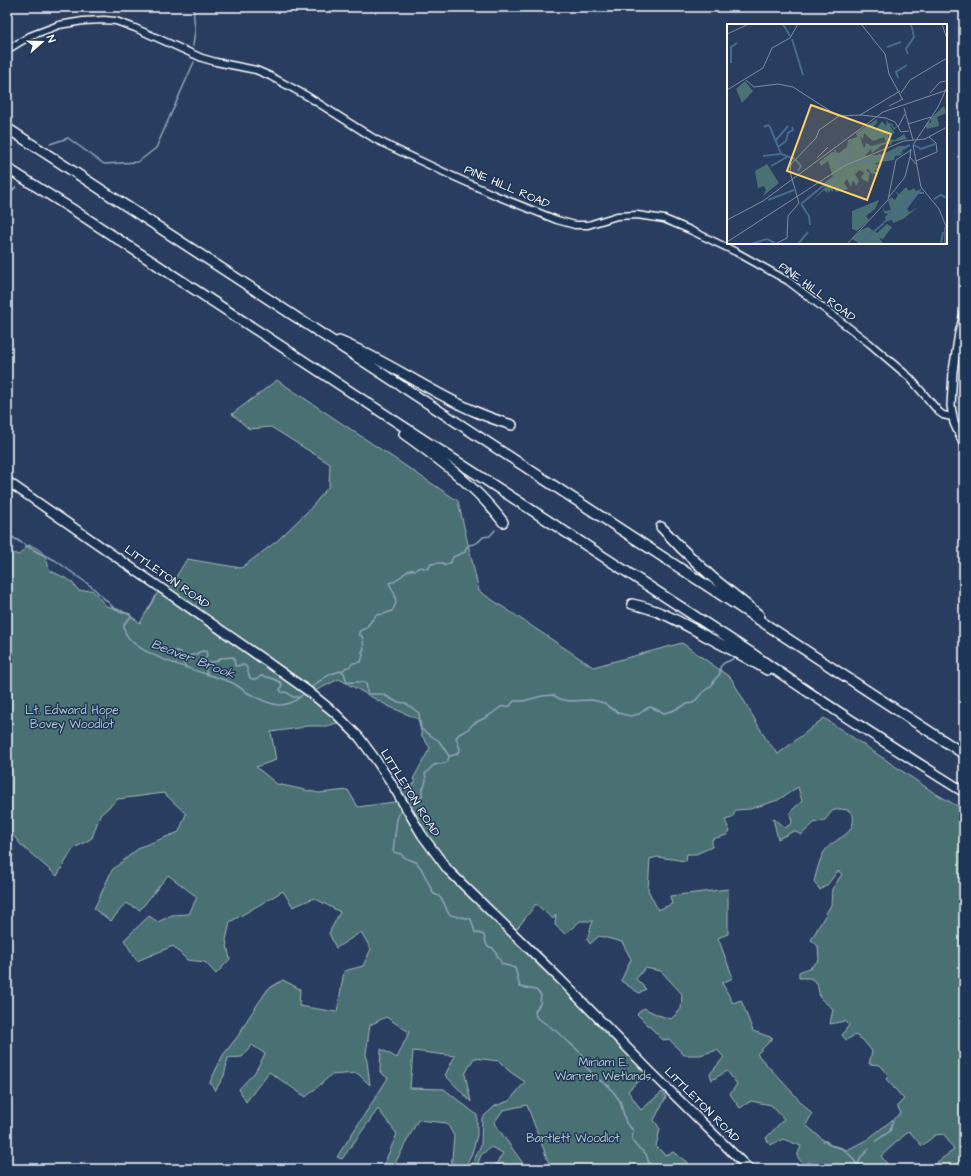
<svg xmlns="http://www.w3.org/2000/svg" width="971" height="1176" font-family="'Architects Daughter',sans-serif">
<rect width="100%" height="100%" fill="#293d60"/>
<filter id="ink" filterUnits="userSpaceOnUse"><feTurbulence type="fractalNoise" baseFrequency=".025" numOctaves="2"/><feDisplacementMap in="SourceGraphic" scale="8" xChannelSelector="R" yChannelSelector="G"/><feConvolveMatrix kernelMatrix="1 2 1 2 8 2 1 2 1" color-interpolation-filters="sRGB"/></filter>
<g filter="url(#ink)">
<!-- green -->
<path fill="#497073" stroke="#a4b8b9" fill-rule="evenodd" d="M 277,380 L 458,501 L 479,591 L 593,667 L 682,643 L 731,678 L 766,739 L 778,754 L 824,718 L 933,792 L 964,810 L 964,1169 L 941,1169 L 937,1162 L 954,1150 L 944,1134 L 935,1135 L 922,1146 L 909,1131 L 881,1156 L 891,1169 L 826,1169 L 808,1162 L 804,1166 L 797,1156 L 801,1146 L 783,1139 L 770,1145 L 766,1138 L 784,1119 L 771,1105 L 751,1101 L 740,1108 L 730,1094 L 737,1084 L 727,1071 L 712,1080 L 710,1074 L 724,1057 L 717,1050 L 700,1055 L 684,1055 L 669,1039 L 663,1040 L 637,1014 L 644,1008 L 658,1015 L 671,1019 L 681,1009 L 682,994 L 661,971 L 645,968 L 636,979 L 646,989 L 639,993 L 621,981 L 631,959 L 622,942 L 599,936 L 590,944 L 587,939 L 593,921 L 580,921 L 565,934 L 555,925 L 556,914 L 553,919 L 536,904 L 516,930 L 452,867 L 426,834 L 398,788 L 413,785 L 416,781 L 413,779 L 430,748 L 422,736 L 418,719 L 388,706 L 339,679 L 315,691 L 309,685 L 169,588 L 187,559 L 241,568 L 277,541 L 310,509 L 329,486 L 330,464 L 271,427 L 249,429 L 232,414 ZM 798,787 L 802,801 L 790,812 L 792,823 L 785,828 L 773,818 L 778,839 L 794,831 L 801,835 L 814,823 L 825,820 L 832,811 L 839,809 L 848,810 L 853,815 C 856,837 835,836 824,852 C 819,860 817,872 814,881 L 820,890 L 827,885 L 838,871 L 842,874 L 832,889 L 831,905 L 811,940 L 818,946 L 819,960 L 811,967 L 799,972 L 799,978 L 810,978 L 817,983 L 820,998 L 833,1009 L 830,1024 L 845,1021 L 849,1025 L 842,1035 L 846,1040 L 855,1035 L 863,1040 L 872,1051 L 869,1064 L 880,1065 L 889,1075 L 886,1079 L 904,1099 L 897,1106 L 901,1113 L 868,1139 L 847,1150 L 829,1145 L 806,1125 L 812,1114 L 757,1054 L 773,1038 L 753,1031 L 741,1000 L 733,1003 L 722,983 L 733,978 L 718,938 L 728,934 L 728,889 L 670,896 L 672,904 L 658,910 L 648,890 L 650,859 L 657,857 L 686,861 L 687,854 L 696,854 L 712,847 L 712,839 L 727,835 L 727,833 L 730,832 L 725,820 L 732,818 L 736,810 L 750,809 L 778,800 Z
M 29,545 C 43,549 47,557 49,570 L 71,581 L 79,591 L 92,590 L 106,606 L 121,610 L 131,616 L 140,623 L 158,592 L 304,694 L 308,691 L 344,721 L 327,726 L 306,726 L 299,728 L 271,732 L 276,760 L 256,767 L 277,784 L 319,793 L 348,790 L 358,807 L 401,801 L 430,848 L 649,1070 L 646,1073 L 649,1076 L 636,1083 L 628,1091 L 641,1110 L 662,1092 L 666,1097 L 654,1120 L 660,1129 L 656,1146 L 665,1155 L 673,1152 L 687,1162 L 688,1169 L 551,1169 L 527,1105 L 503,1110 L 494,1123 L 527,1169 L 493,1169 L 503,1153 L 491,1147 L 481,1155 L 476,1169 L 470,1169 L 481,1145 L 482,1118 L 495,1106 L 509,1101 L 525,1082 L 509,1071 L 499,1061 L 474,1058 L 465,1074 L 471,1102 L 445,1075 L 455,1056 L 413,1051 L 410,1088 L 444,1089 L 477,1115 L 477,1135 L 472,1153 L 464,1169 L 451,1169 L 454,1136 L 447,1123 L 418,1120 L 392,1169 L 382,1169 L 397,1134 L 378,1109 L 342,1159 L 337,1157 L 388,1078 L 380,1072 L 381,1049 L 397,1058 L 409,1032 L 386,1017 L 370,1025 L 366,1054 L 370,1085 L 357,1073 L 331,1075 L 306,1097 L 269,1072 L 246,1102 L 239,1089 L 255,1072 L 265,1054 L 252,1045 L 242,1057 L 228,1058 L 224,1076 L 215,1091 L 210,1082 L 223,1055 L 238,1036 L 249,1017 L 268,989 L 283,980 L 300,989 L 299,1006 L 337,1012 L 344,971 L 363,966 L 371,949 L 361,932 L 336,948 L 329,933 L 340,912 L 314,898 L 293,907 L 283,891 L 230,922 L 226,940 L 230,959 L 216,974 L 205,962 L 187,960 L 173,946 L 137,961 L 124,940 L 149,916 L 158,922 L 172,915 L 189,914 L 197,897 L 168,875 L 140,910 L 126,903 L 111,921 L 94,909 L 112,870 L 140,847 L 179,832 L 186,814 L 164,793 L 118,799 L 100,815 L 92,838 L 73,849 L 57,876 L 22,846 L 7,828 L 7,682 L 9,679 L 7,677 L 7,551 L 19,555 L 27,546 Z"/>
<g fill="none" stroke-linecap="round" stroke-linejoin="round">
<!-- stream -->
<path stroke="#90a6bb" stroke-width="1.5" d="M 193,46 L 195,30 L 193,7
M 50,144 L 68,138 L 104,164 L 138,162 L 156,148 L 194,62
M 7,196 L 16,187
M 7,534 L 39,553 L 55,560 L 92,587 L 115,609 L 122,613 L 126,613 L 130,614 L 131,617 C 128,620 124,622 124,626 C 123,655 209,673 230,682 C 237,684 242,690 248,693 C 257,698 269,704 279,705 C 290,705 298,699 306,692
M 159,647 L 172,652 L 176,651 L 181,652 L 181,660 L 187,668
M 184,662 C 188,658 189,654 196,655 C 199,651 201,651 206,651 L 207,655 L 205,660 L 207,662 L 209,663 L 217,661 L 220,658 L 234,657 L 235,666 L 243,665 L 246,666 L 250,678 C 255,680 257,680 261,676 C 266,676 279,680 282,684 L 280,690 L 282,692 C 286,692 290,693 292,697 L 298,697
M 207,662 L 205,667 L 207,673
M 342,671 L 347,667 L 349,667 L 353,663 L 361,662 L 363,655 L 362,652 L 364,649 C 363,645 364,641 362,636 L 359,635 L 359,632 L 361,630 L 365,629 L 376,615 L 384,614 L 392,611 L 396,603 L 395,595 L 389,583 L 392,582 L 394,582 C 397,580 408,570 410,570 C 412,569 414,570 416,570 L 418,568 L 422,567 L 423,568 L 426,568 L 428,569 L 431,564 L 438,563 L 443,563 L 444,566 L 451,562 L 453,557 L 465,552 L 466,548 L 469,545 C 476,544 479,542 483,537 L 490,536 L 495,530
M 310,689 C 318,681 331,672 342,671 L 344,673 L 347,682 C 358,684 368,676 367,692 L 369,694 L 382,694 L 397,702 L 405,703 L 419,713 L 421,729 L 439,741 L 449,756 C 447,768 441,762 434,765 C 431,767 428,772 425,774 C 427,780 426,785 422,790 L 422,795 L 420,801 L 410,808
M 450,756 L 457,754 L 460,749 L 456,738 L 459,734 L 467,730 L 473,724 L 490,715 L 501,707 L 510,706 L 514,701 L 523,701 L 542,696 L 553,695 L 560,699 L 569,701 L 592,700 L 604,703 L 612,709 L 622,714 L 631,716 L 639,714 L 647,708 L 651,707 L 664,713 L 672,711 L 687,704 L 693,703 L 703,692 L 712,685 L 715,679 L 720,674 L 720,667 L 724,663 L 731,660 L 735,657
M 405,810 L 399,813 L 397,819 L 393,851 L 396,853 L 401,854 L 405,858 L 416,862 L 421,868 L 434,894 C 445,897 444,907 449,914 C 453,917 465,917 471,919 L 475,932 L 484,935 L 487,946 L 493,948 L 502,964 L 515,968 L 520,987 L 536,990 L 541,995 L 540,1004 L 535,1011 L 536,1017 L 556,1031 L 582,1054 L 585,1066 L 599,1080 L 609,1086 L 620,1101 L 626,1123 L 633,1130 L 632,1140 L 636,1146 L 646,1154 L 651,1169
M 823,1141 L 826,1141 L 830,1145 L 842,1148 L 851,1156 L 860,1169
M 876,1141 L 890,1131 L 893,1121
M 858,1166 C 859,1158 863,1155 869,1149"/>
<!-- tertiary casing -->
<g stroke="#fff" stroke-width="9">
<path id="tertiary" d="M 7,50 L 30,36 L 59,25 L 83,21 L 104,20 L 116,21 L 135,28 L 202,58 L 216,62 L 256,70 L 270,76 L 307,96 L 375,139 L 391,147 L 448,174 L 497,196 L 557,220 L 575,225 L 588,225 L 617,216 L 637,215 L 664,219 L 688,229 L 736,252 L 788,281 L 869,343 L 910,378 L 939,412 L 943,415 L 952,417"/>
</g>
<!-- secondary casing -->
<g stroke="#fff" stroke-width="10">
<path id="secondary" d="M 964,314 L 959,333 L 953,371 L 951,406 L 954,423 L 964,445"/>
</g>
<!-- primary casing -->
<g stroke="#fff" stroke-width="11">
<path id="primary" d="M 7,481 L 263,659 L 308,691 L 335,713 L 359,737 L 376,760 L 390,781 L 422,835 L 448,870 L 559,978 L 649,1070 L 749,1169"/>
</g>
<!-- motorway casing -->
<g stroke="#fff" stroke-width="12">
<path id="motorway" d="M 7,128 L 964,754
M 7,168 L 75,211 L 424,440 L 750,652 C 819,701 892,747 964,792
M 339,341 C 386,360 428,391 474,411 C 487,417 499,421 512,425
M 404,434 C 440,460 476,486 503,522
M 661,527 L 681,548 L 712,577 L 759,615
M 632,604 C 660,610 678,621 702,634 C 724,646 746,657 767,670"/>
</g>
<!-- tertiary -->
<use href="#tertiary" stroke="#1d3557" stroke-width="6"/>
<!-- secondary -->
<use href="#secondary" stroke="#1d3557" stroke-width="7"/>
<!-- primary -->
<use href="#primary" stroke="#1d3557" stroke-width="8"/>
<!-- motorway -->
<use href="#motorway" stroke="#1d3557" stroke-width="9"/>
</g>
</g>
<g text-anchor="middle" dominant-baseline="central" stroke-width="3" stroke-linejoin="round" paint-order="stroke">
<!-- street labels -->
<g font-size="12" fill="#fff" stroke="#1d3557">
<text transform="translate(507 187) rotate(23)">PINE HILL ROAD</text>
<text transform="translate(817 292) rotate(36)">PINE HILL ROAD</text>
<text transform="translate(167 577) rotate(35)">LITTLETON ROAD</text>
<text transform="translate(410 793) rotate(58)">LITTLETON ROAD</text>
<text transform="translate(702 1105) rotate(45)">LITTLETON ROAD</text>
</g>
<!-- park labels -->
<g font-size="12" fill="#b6c6c7" stroke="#1d3557">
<text x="72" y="710">Lt. Edward Hope<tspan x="72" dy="14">Bovey Woodlot</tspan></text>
<text x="603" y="1062">Miriam E.<tspan x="603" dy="14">Warren Wetlands</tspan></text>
<text x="573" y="1138">Bartlett Woodlot</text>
</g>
<!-- water labels -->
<g font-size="13" font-style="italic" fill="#b5c4d1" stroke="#1d3557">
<text transform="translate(193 659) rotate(21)">Beaver Brook</text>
</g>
</g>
<!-- overview -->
<g transform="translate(727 24)">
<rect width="220" height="220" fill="#293d60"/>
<path d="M 18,57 L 26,67 L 15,79 L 9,65 ZM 217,82 L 219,89 L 210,93 L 212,102 L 200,105 L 198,102 L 201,98 L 204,99 L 204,94 ZM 150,95 L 150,99 L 146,103 L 150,104 L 155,97 L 159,102 L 160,95 L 161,99 L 165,100 L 167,104 L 171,102 L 167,106 L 164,101 L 163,102 L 168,109 L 161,111 L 161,115 L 168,116 L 177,110 L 180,115 L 165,118 L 164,122 L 162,120 L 155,121 L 145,129 L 144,125 L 138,132 L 151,131 L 151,129 L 154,131 L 172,122 L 183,122 L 175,127 L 176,130 L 173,128 L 175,131 L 168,132 L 167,136 L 148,139 L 149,141 L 155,139 L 154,143 L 150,142 L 152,146 L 147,146 L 151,151 L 145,149 L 147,153 L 141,145 L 139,146 L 143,149 L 141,158 L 137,156 L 140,160 L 134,153 L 137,149 L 133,146 L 128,150 L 132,157 L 129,162 L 126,156 L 124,163 L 120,155 L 117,159 L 121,165 L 109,168 L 106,163 L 106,168 L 103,166 L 103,169 L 100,166 L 101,170 L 97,166 L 84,178 L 99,162 L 96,164 L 98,158 L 106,153 L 101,137 L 94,142 L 92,138 L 105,128 L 112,129 L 120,123 L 121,116 L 130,113 L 129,109 ZM 137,109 L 146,117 L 157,113 L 159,118 L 145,122 L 139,119 L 137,125 L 133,112 L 136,115 ZM 40,140 L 52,159 L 36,172 L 39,166 L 37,162 L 31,164 L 28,147 ZM 179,163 L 182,167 L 187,164 L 189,167 L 195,165 L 180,185 L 182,188 L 190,184 L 176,195 L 166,199 L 165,196 L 159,197 L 158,193 L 161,190 L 157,189 L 156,183 L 158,187 L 164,186 L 161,177 L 164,173 L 168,176 L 171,171 L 168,167 L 172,170 ZM 152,176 L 148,185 L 139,192 L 142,196 L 130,207 L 125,205 L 125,187 ZM 160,200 L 165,203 L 156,215 L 152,214 L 157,220 L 133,220 L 125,215 L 134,206 L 141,203 L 150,209 Z" fill="#497073" fill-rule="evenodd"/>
<path fill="none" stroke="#466b8d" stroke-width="2" d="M 56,0 L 63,12M 65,15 L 76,51M 160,23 L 174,18M 181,30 L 179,25 L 187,13 L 184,0M 4,39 L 4,23 L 10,19M 171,54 L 169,48 L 180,41M 37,103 L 41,101 L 43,103 L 54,130 L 68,135M 49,116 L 61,102M 187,121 L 194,125 L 208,120M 51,123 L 59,117 L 61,109 L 66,106 L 65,103M 108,126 L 109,135 L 114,140M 36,132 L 53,130M 123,135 L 120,129 L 124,115M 69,136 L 74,142 L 71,147M 125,140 L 164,131 L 183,121M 44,142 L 60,133M 114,143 L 119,136 L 124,137M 207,175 L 214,171 L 220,174M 41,176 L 67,166M 74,180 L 115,146M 74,180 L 82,192 L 83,201M 161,188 L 176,184M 157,198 L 175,188 L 178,181 L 189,169 L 197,169M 24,220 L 40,215 L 48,219M 71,220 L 81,208M 132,220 L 157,199M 214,220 L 216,208"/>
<path fill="none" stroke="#7f8ba0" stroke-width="1" d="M 134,0 L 158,30 L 162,50 L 176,76M 215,0 L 220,15M 0,10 L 22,0M 19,56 L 27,63 L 51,60 L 66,63 L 111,92 L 135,91 L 159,94 L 168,98 L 174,108 L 182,107M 220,63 L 211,83 L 186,121 L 194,163 L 212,185 L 220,205M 0,66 L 36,44 L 45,24 L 63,14 L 71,0M 174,69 L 183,56 L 220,34M 203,69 L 213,58 L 220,57M 162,82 L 176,75M 177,84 L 186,116M 133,91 L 173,67M 181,100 L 204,93M 171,103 L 178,90M 184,125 L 183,133 L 189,140M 90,134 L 101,123M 189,137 L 210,128 L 209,119 L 202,113M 162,173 L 178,153 L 183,133M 0,196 L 36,177 L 156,88 L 220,66M 218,203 L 218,220M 0,218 L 117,142 L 177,117 L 198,115 L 220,103M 48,220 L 60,214 L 61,192 L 72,179 L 63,148 L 64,140 L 89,114 L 92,106 L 112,92M 120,220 L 161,176 L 169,136 L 184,126"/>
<path fill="#ffd166" fill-opacity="0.15" stroke="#ffd166" stroke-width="2" d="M 84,81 L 164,110 L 140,176 L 60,147 Z"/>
<rect width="220" height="220" fill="none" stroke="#fff" stroke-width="2"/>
</g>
<!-- margin -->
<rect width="971" height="1176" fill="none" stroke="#1d3557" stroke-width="24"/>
<rect x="12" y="12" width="947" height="1152" fill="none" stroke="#fff" stroke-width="1.5" filter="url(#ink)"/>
<!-- north arrow -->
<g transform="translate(42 42) rotate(70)" stroke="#1d3557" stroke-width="3" paint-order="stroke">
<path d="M0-3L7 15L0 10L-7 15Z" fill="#ffffff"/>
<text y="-6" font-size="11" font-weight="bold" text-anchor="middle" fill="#ffffff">N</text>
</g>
</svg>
